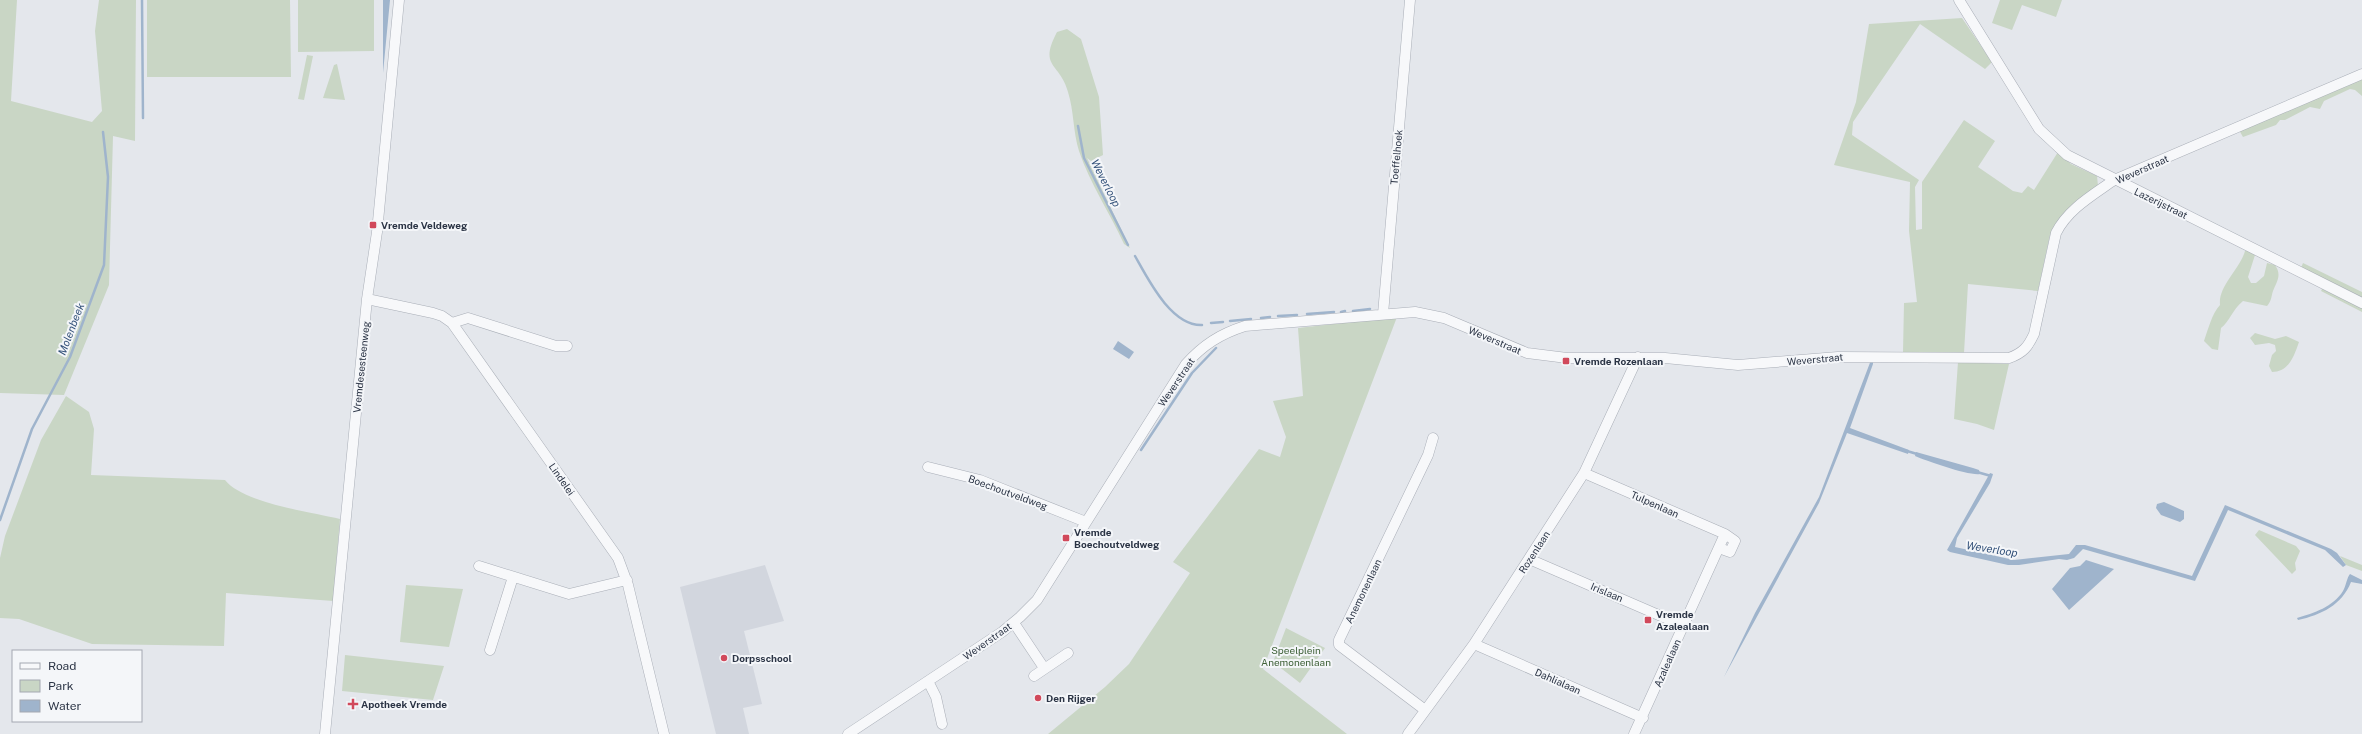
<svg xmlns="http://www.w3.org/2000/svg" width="2362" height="734" font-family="'Public Sans',sans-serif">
<rect width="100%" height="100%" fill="#e4e7ec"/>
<!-- built -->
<path fill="#d2d6de" d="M 765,565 L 784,621 L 744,631 L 762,704 L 743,708 L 749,734 L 716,734 L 680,587 Z"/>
<!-- green -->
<path fill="#c9d6c5" d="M 0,0 L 17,0 L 11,101 L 92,122 L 102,111 L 95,31 L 99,0 L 136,0 L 135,141 L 113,136 L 109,285 L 64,395 L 0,393 Z
M 147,0 L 290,0 L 291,77 L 147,77 Z
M 298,0 L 374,0 L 374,51 L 298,52 Z
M 2000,0 L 2062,0 L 2056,17 L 2022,5 L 2012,30 L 1992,23 Z
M 1962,18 L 1992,62 L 1985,69 L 1920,24 L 1853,122 L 1852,135 L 1919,180 L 1915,187 L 1916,230 L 1922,229 L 1922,182 L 1964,120 L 1995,141 L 1978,167 L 2013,191 L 2022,193 L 2028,186 L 2034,190 L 2058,152 L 2071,164 L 2097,176 L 2098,186 L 2057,222 L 2050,235 L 2038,291 L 1968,284 L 1964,353 L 1903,352 L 1904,303 L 1917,302 L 1909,231 L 1910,182 L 1834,165 L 1856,102 L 1869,24 Z
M 1067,29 L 1081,39 L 1099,97 L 1103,155 L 1091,161 L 1087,158 L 1130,248 L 1124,244 C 1110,213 1090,184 1079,151 C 1073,132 1074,111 1068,92 C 1060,62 1038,68 1057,32 Z
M 307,55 L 313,56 L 304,100 L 298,99 Z
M 337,64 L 345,100 L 323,98 L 334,65 Z
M 2362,78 L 2362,96 L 2355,90 L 2350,89 L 2324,101 L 2320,109 L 2310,107 L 2285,120 L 2280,120 L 2276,125 L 2243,137 L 2239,130 Z
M 2251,250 L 2255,255 L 2248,277 L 2251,283 L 2256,283 L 2264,276 L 2267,263 L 2275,265 C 2282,275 2277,281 2273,291 C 2271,297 2272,300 2267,306 L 2243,301 C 2232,310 2230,321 2221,328 L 2218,350 L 2212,349 L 2204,341 C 2208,330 2212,313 2220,305 C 2218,286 2240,269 2245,251 Z
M 2303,263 L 2362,292 L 2362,298 L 2301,268 Z
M 2323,287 L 2362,306 L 2362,312 L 2321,291 Z
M 1397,317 L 1263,669 L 1347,734 L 1048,734 L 1105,687 L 1129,664 L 1190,573 L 1173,562 L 1259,449 L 1280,457 L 1286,437 L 1273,401 L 1303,396 L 1298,328 Z
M 2255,333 L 2275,339 L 2286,336 L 2299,342 C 2294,356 2289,372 2272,372 L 2269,366 L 2272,355 L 2276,351 L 2275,345 L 2269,343 L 2255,345 L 2250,338 Z
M 1958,362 L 2009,364 L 1994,430 L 1977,424 L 1954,419 Z
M 66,396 L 89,412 L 94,429 L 91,475 L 225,480 C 243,503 311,512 340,519 L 333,601 L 226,593 L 224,646 L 92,644 L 19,619 L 0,618 L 0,558 L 5,536 L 41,440 Z
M 2259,530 L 2296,546 L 2300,551 L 2295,563 L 2296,570 L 2292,574 L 2255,535 Z
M 2340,556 L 2362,565 L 2362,571 L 2346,565 Z
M 406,585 L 463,589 L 449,647 L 400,642 Z
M 1286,628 L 1325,648 L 1300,683 L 1273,662 Z
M 345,655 L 444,666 L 433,700 L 342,691 Z"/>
<!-- water -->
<path fill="#9fb4cc" d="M 383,0 L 390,0 L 383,73 Z
M 1118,341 L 1134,352 L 1129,359 L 1113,349 Z
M 1871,360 L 1873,360 L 1873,364 L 1850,428 L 1909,450 L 1908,454 L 1847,433 L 1819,503 L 1724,677 L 1755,613 L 1819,497 Z
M 1916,452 L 1973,468 L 1979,470 L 1980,474 C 1969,476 1927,461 1915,456 Z
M 1990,473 L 1993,474 L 1990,483 L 1957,538 L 1955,547 L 2014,560 L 2069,554 L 2076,545 L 2085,545 L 2192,576 L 2225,505 L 2331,549 L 2337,553 L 2346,565 L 2343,567 L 2325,550 L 2228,510 L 2195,581 L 2083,549 L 2074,558 L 2067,560 L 2059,559 L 2019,565 L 2008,565 L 1950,552 L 1947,550 Z
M 2164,502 L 2184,511 L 2184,519 L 2180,522 L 2161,515 L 2156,508 L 2157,504 Z
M 2086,560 L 2114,569 L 2069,610 L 2052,589 L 2070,568 L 2080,566 Z
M 2350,574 L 2362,580 L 2362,584 L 2351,582 C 2342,605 2321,615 2298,620 L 2297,618 C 2314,613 2333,607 2343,591 C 2346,586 2347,577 2350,574 Z"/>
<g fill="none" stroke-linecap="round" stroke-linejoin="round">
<!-- stream -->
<path stroke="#9fb4cc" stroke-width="2.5" d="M 142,0 L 143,118
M 1078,126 L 1084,158 L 1128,245
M 1135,256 C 1148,279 1171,326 1202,325
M 1353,311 L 1370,309
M 1341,312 L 1345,311
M 1307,314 L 1334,312
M 1278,316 L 1297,315
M 1261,318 L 1270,317
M 1230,321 L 1251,319
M 1211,323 L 1223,322
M 1141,450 L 1192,373 L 1216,348
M 1907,451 L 1917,454
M 1977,472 L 1991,476
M 0,520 L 32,429 L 70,357 L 104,265 L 108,177 L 103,132"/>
<!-- minor casing -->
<g stroke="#a9aeb7" stroke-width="11">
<path id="minor" d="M 1959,0 L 2039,129 L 2067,155 L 2362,303
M 367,299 L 433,313 L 442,316 L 452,323 L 618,558 L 628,585 L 664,734
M 1383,314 L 1410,0
M 452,323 L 468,318 L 556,346 L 567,346
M 928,467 L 980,480 L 1086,522
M 1584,473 L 1725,534 L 1735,541 L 1730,552 L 1719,548
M 1529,559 L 1684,626
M 479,566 L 569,594 L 627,580
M 1014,623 L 1044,668
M 1474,644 L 1643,718
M 490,650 L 513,577
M 1034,676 L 1068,653
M 928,681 L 936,697 L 942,724
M 1425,710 L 1339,645 L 1339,640 L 1428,455 L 1433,438
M 325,734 L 367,299 L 377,232 L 399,0
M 848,734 L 1002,632 L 1020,617 L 1037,600 L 1186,364 C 1203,345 1220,334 1245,326 L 1415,312 L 1444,318 L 1527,353 L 1567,358 L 1665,358 L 1738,365 L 1838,357 L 2009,358 C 2023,353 2028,347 2034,334 L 2056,233 C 2068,209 2093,195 2114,180 L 2362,74
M 1408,734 L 1474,644 L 1584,473 L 1638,357
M 1634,734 L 1725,534"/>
</g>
<!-- minor -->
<use href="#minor" stroke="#f7f8fa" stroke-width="10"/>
</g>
<!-- markers -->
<g fill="#d1495b" stroke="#f4f6f9" stroke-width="1.5">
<rect x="369" y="221" width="8" height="8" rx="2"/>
<rect x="1562" y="357" width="8" height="8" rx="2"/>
<rect x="1062" y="534" width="8" height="8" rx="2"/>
<rect x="1644" y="616" width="8" height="8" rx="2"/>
<circle cx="724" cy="658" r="4"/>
<circle cx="1038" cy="698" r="4"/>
<path d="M351 698h4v4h4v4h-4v4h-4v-4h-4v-4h4z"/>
</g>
<g text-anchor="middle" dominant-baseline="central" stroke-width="4" stroke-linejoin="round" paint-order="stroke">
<!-- street labels -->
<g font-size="10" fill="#2b3445" stroke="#f4f6f9">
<text transform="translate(1396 157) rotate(-85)">Toeffelhoek</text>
<text transform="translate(2142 169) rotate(-24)">Weverstraat</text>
<text transform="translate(2161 203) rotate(26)">Lazerijstraat</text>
<text transform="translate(1495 340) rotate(23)">Weverstraat</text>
<text transform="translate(1815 359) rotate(-5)">Weverstraat</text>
<text transform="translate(361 367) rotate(-84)">Vremdesesteenweg</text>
<text transform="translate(1176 382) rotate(-56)">Weverstraat</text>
<text transform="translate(562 479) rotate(55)">Lindelei</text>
<text transform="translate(1008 492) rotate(20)">Boechoutveldweg</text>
<text transform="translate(1655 504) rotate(24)">Tulpenlaan</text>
<text transform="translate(1534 552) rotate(-57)">Rozenlaan</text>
<text transform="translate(1363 591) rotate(-64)">Anemonenlaan</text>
<text transform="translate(1607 592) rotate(23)">Irislaan</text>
<text transform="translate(987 641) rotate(-35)">Weverstraat</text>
<text transform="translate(1667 663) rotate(-66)">Azalealaan</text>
<text transform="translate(1558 681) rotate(24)">Dahlialaan</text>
</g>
<!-- poi labels -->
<g font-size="10" font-weight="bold" fill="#2b3445" stroke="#f4f6f9" text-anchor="start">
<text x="381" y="225">Vremde Veldeweg</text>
<text x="1574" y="361">Vremde Rozenlaan</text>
<text x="1074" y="532">Vremde<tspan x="1074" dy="12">Boechoutveldweg</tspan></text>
<text x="1656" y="614">Vremde<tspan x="1656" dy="12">Azalealaan</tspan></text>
<text x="732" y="658">Dorpsschool</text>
<text x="1046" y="698">Den Rijger</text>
<text x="361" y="704">Apotheek Vremde</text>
</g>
<!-- park labels -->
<g font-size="10" fill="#3f6138" stroke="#f4f6f9">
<text x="1296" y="650">Speelplein<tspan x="1296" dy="12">Anemonenlaan</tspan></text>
</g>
<!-- water labels -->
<g font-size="11" font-style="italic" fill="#34527a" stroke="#f4f6f9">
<text transform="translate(1106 183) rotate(63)">Weverloop</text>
<text transform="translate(71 329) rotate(-69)">Molenbeek</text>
<text transform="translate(1992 549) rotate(9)">Weverloop</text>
</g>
</g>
<!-- legend -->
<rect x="12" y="650" width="130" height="72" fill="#f4f6f9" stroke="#a4a8b1"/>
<rect x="20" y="663" width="20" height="6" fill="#f7f8fa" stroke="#a4a8b1"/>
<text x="48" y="670" font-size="12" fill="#2b3445">Road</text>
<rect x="20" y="680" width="20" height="12" fill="#c9d6c5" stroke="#a4a8b1"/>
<text x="48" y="690" font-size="12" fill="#2b3445">Park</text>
<rect x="20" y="700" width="20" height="12" fill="#9fb4cc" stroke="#a4a8b1"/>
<text x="48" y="710" font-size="12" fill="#2b3445">Water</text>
</svg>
